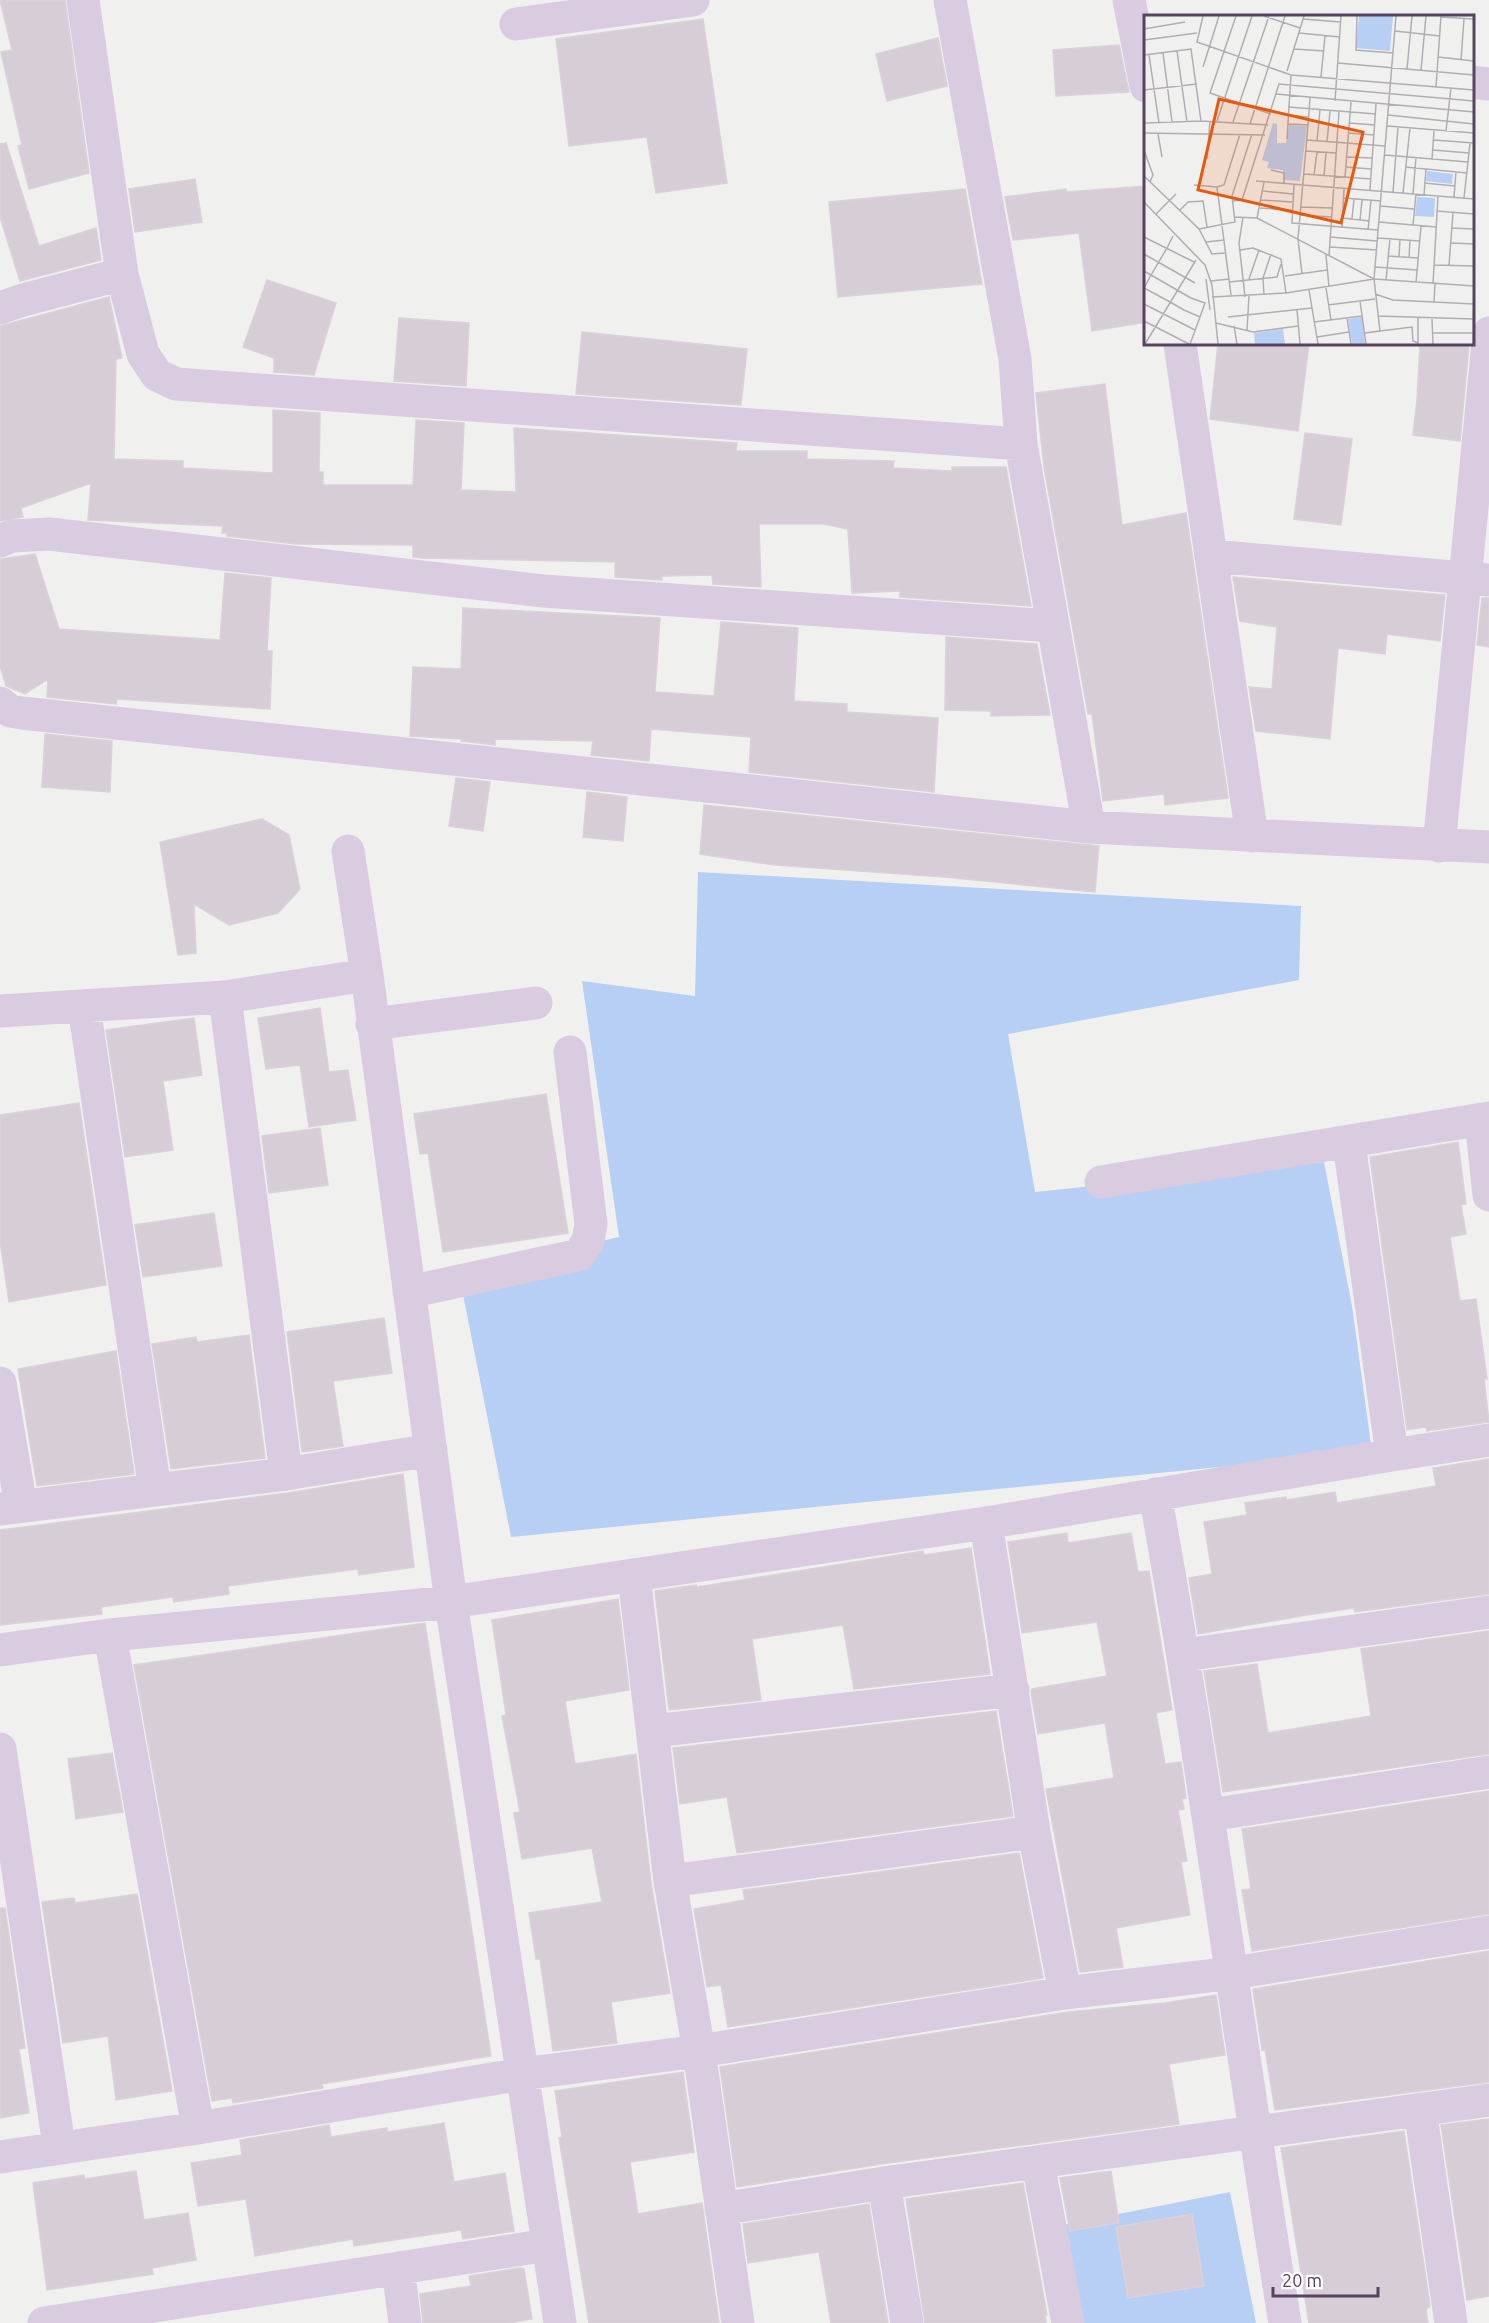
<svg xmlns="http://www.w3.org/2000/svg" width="1489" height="2323" font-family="Ubuntu,sans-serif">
<rect width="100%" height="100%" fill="#f0f1ee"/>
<!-- green -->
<path fill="#b7cff4" d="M 698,872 L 1301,906 L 1299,980 L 1008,1034 L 1035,1192 L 1324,1162 L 1352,1306 L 1372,1452 L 511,1537 L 459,1274 L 619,1237 L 582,981 L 695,996 Z
M 1230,2192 L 1256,2323 L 1082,2323 L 1063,2225 Z"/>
<!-- building -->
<path fill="#d6cdd7" stroke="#dad1db" stroke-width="1.5" d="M 0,0 L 65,0 L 89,173 L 29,189 L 18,146 L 22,145 L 1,52 L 12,50 Z
M 703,19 L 727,183 L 656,193 L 647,137 L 569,146 L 556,39 Z
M 938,38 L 947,86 L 887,101 L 876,54 Z
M 1119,45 L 1129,92 L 1056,96 L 1053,50 Z
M 6,143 L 39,246 L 96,228 L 101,260 L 20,281 L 0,217 L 0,144 Z
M 195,179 L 202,222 L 135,232 L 129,189 Z
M 1146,186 L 1146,322 L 1092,331 L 1079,233 L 1013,240 L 1005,197 L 1066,189 L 1066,192 Z
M 965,189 L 982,284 L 838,297 L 829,202 Z
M 267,280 L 336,303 L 314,375 L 274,372 L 274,358 L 243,347 Z
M 109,297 L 122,358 L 116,359 L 114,459 L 183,461 L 183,468 L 273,473 L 273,410 L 320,413 L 319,472 L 323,472 L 323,485 L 413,485 L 416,420 L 464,423 L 461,490 L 516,492 L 514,428 L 737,443 L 736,451 L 807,451 L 807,459 L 894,461 L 893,468 L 952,471 L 952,467 L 1006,467 L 1031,606 L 900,597 L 900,591 L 852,593 L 848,529 L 824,524 L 759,524 L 761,587 L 713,584 L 712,575 L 662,576 L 662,580 L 615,577 L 615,562 L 422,558 L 413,557 L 413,545 L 296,544 L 227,536 L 227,533 L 222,533 L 223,526 L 88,520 L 91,483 L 21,508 L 23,517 L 0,521 L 0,326 Z
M 399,318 L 469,323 L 466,386 L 394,381 Z
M 582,332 L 747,349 L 741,405 L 576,394 Z
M 1218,344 L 1309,344 L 1298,431 L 1210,419 Z
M 1420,344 L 1469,344 L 1460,441 L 1413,435 L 1417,400 Z
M 1105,384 L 1122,525 L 1186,513 L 1228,798 L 1165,805 L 1164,794 L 1103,801 L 1092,714 L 1088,714 L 1044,467 L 1036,393 Z
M 1305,433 L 1352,439 L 1341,525 L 1294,519 Z
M 35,554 L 59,629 L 220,640 L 225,573 L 271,578 L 267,651 L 272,651 L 270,709 L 117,699 L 116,704 L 47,697 L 48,679 L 25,694 L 6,686 L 0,666 L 0,559 Z
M 1233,577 L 1445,595 L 1440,641 L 1387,634 L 1385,654 L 1338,648 L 1330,739 L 1256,731 L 1249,687 L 1272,689 L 1277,627 L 1240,621 Z
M 1482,598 L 1489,598 L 1489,647 L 1477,645 Z
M 463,608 L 660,618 L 655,692 L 714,696 L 721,622 L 798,628 L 794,701 L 847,704 L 847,712 L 938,718 L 934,792 L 749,772 L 751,737 L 651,729 L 649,761 L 591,755 L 593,741 L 495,739 L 495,745 L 461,741 L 461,739 L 410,736 L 413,667 L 461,669 Z
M 946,637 L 1037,644 L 1050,715 L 991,716 L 991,711 L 945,710 Z
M 45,734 L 112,741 L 110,792 L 42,787 Z
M 456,778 L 490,782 L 483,831 L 449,826 Z
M 587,792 L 627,797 L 623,841 L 583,837 Z
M 704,805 L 1099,846 L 1095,892 L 944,877 L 775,865 L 700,854 Z
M 262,819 L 289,835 L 300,889 L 278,913 L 229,925 L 194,904 L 196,953 L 178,955 L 160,842 Z
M 320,1008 L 329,1072 L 348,1070 L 356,1120 L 309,1127 L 300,1065 L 266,1069 L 258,1018 Z
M 194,1018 L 202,1075 L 163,1081 L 173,1150 L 125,1157 L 106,1030 Z
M 546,1094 L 568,1233 L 443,1252 L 428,1153 L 420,1154 L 414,1114 Z
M 79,1103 L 106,1285 L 9,1302 L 0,1241 L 0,1115 Z
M 320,1128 L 328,1185 L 269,1193 L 262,1136 Z
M 1458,1142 L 1466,1204 L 1461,1205 L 1466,1234 L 1450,1237 L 1460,1301 L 1476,1299 L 1487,1379 L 1484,1379 L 1489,1422 L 1427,1431 L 1426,1427 L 1407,1430 L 1370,1157 Z
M 214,1213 L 222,1266 L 143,1277 L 135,1225 Z
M 384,1318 L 392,1373 L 333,1381 L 343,1446 L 302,1452 L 287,1332 Z
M 249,1335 L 265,1458 L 171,1469 L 152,1344 L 196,1337 L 197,1342 Z
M 116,1351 L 134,1474 L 37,1486 L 18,1369 Z
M 1489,1459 L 1489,1594 L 1355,1612 L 1354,1608 L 1307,1615 L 1198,1634 L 1189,1578 L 1212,1574 L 1204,1522 L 1247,1515 L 1245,1503 L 1286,1497 L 1286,1500 L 1335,1492 L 1337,1503 L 1436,1486 L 1433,1468 Z
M 403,1474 L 414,1567 L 359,1575 L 358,1569 L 228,1586 L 229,1594 L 174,1602 L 173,1597 L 101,1607 L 102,1614 L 0,1625 L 0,1530 L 288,1493 Z
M 1067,1533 L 1068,1543 L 1131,1533 L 1138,1572 L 1149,1571 L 1172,1710 L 1156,1713 L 1165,1764 L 1181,1762 L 1186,1798 L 1182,1799 L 1184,1809 L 1178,1810 L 1187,1861 L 1181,1862 L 1190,1915 L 1116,1928 L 1123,1967 L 1080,1972 L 1046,1789 L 1114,1778 L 1105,1723 L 1038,1734 L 1031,1692 L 1032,1689 L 1107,1676 L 1097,1622 L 1022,1633 L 1008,1542 Z
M 971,1548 L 990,1674 L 854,1689 L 843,1625 L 752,1639 L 761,1700 L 669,1710 L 655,1591 L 696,1585 L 697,1587 L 923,1551 L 924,1555 Z
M 618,1599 L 629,1690 L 565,1701 L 575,1764 L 636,1754 L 651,1883 L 670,1993 L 611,2002 L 617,2043 L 553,2051 L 540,1959 L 536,1959 L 529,1913 L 602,1902 L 592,1848 L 522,1859 L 514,1813 L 520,1812 L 502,1716 L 506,1715 L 492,1620 Z
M 425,1623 L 491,2056 L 322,2084 L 323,2088 L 233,2103 L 232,2098 L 212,2101 L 134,1665 Z
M 1489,1631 L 1489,1754 L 1223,1792 L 1204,1671 L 1257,1664 L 1268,1733 L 1371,1716 L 1361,1649 Z
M 996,1711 L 1013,1816 L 737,1853 L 727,1797 L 680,1804 L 673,1748 Z
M 112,1753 L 123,1812 L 76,1819 L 68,1759 Z
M 1489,1791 L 1489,1914 L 1252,1951 L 1242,1890 L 1251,1889 L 1242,1829 Z
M 1019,1853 L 1043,1978 L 728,2027 L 721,1985 L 707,1987 L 694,1909 L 745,1900 L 743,1890 Z
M 137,1894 L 172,2091 L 116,2100 L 108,2036 L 63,2043 L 42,1902 L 74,1898 L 75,1903 Z
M 0,1908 L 5,1908 L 25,2048 L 19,2049 L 29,2113 L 0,2118 Z
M 1489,1951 L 1489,2082 L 1275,2110 L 1265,2049 L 1262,2050 L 1253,1989 Z
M 1216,1995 L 1225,2055 L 1169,2064 L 1179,2124 L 881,2164 L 737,2187 L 720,2067 L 1068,2012 L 1164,2003 Z
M 683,2072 L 694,2152 L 630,2162 L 638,2214 L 702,2203 L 719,2323 L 589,2323 L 559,2138 L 562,2137 L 555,2091 Z
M 1489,2119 L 1489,2296 L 1467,2300 L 1441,2125 Z
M 444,2123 L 454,2182 L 505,2173 L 514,2231 L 463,2239 L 461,2230 L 354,2246 L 353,2239 L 255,2256 L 246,2199 L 198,2206 L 191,2163 L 242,2155 L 240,2140 L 329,2125 L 331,2137 L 387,2128 L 387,2132 Z
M 1404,2131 L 1430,2306 L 1426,2310 L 1428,2323 L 1309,2323 L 1281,2148 Z
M 136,2171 L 144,2220 L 188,2213 L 196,2260 L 152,2268 L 153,2274 L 47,2290 L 33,2183 L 84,2175 L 85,2179 Z
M 1111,2171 L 1119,2223 L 1070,2231 L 1060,2178 Z
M 1023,2183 L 1047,2315 L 1045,2315 L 1046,2323 L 925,2323 L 906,2199 Z
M 869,2204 L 888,2323 L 831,2323 L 819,2252 L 748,2263 L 743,2224 Z
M 1192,2214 L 1204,2286 L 1128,2298 L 1116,2227 Z
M 520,2268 L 524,2269 L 532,2319 L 509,2323 L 423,2323 L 420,2294 L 471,2286 L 469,2276 Z"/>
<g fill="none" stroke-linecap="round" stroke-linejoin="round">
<!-- minor -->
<path stroke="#d9cbe0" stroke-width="33" d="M 83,0 L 122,274
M 950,0 L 1015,359 L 1021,444 L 1089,827
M 1129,0 L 1146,86
M 516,24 L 693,0
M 1472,82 L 1489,84
M 0,308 L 23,300 L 122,274 L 143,354 L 157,375 L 176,384 L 1021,444
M 1180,344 L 1252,836
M 0,541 L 12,536 L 49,534 L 543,591 L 1053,626
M 1212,556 L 1489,580
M 0,703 L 10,711 L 22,713 L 1089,827 L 1489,847
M 1439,846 L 1489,333
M 348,851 L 367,975 L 451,1602 L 560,2323
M 225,997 L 286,1474
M 84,1006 L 155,1490
M 0,1011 L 225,997 L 367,975
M 372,1024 L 536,1003
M 1481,1120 L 1489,1195
M 1101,1182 L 1489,1118
M 409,1292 L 579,1255 L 588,1241 L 591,1224 L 570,1052
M 0,1383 L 21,1506
M 1392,1455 L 1489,1440
M 1155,1494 C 1205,1770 1240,2047 1285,2323
M 0,1509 L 286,1474 L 431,1450
M 986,1523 L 1034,1832 L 1065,1993
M 634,1576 L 670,1881 L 699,2051 L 738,2323
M 110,1635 L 198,2128
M 0,1650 L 110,1635 L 451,1602 L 986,1523 L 1392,1455 L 1349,1143
M 1184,1655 L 1489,1612
M 653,1731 L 1013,1690
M 0,1749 L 59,2146
M 1209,1815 L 1489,1772
M 670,1881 L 1034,1832
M 1420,2109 L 1451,2323
M 0,2157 L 198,2128 L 522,2074 L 699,2051 L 1065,1993 L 1233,1973 L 1489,1932
M 1038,2163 L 1068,2323
M 884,2183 L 907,2323
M 721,2209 L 884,2183 L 1489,2100
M 398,2268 L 405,2323
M 44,2323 L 548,2245"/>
</g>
<!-- overview -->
<g transform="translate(1144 15)">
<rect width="330" height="330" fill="#f0f1ee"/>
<path d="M 215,1 L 249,1 L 246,36 L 212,33 ZM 129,108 L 133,109 L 133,128 L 142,128 L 145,110 L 163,111 L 156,166 L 139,165 L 139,155 L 123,153 L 125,147 L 118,145 ZM 283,156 L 309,159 L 308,169 L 282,166 ZM 273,182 L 291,183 L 290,202 L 271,201 ZM 218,302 L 221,329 L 208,329 L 204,304 ZM 139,314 L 141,329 L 111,329 L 110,318 Z" fill="#b7cff4"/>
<path fill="none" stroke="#b2acb4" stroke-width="1.5" d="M 59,1 L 53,27 L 147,60 L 330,75M 92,1 L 66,78 L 127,99M 120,1 L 156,13M 213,1 L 212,35 L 249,38M 297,2 L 330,4M 159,4 L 196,7M 0,14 L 41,7M 251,16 L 296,21M 155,18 L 196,22M 0,25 L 53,18M 150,34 L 180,36M 33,36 L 43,107M 19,38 L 28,107M 0,40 L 47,34 L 57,106M 5,40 L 15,108M 294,42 L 330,46M 317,45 L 320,4M 194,48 L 330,60M 59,52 L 75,1M 263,54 L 268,1M 277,55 L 282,1M 143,56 L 160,1M 177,62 L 181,21M 292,72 L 297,1M 0,75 L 53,69M 132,79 L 330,97M 191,86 L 197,1M 144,92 L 232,99M 144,100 L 164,102M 244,100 L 330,109M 73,106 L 108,1M 89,107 L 125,1M 0,108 L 57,106 L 124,110M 205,108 L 231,110M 106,109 L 141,1M 144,109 L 164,110 L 154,224 L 158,259M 164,110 L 166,83M 243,111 L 330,118M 302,116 L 307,73M 0,118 L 121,120M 204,118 L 230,120M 14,119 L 18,142M 143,124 L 147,60M 163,125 L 241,131M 290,125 L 330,128M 173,126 L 176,95M 183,127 L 186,96M 0,135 L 9,160 L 6,167M 289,135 L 325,138M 162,136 L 192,138M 241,140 L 324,147M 202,142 L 228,143M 63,144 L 66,106M 288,144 L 290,116M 201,152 L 227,154M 261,152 L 323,158M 127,155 L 140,158 L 140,169M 160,159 L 227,164M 170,160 L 173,137M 0,161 L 55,214 L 68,239 L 81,238M 180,161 L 182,138M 201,162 L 207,87M 112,166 L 330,184M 280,168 L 311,171M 150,169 L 148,208 L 234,215M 50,170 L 73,172M 226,175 L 232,89M 119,176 L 149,179M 249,177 L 254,112M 259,178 L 266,113M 269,179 L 272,142M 280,180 L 282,154M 310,182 L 312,157M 200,183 L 237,186M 320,183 L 326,128M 117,185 L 148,187M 88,186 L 98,185 L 135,69 L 330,86M 0,187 L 61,250 L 68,270 L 74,329M 236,191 L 270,194M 157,192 L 188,193M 116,193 L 147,195M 36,195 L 44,187 L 59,186 L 63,212M 293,196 L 330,199M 12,199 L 32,179M 156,200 L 187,202M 90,202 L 113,203 L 230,264M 99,202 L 95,228 L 101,282M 113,203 L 120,167M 198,203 L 225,206 L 224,215M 208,204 L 210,184M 216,205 L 218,185M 225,206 L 227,185M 235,207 L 292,212M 269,210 L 272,179M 198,212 L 200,174M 308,213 L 330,214M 55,214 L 91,207 L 88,181 L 108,119M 0,222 L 50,247M 186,222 L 233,226M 234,223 L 275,226M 62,227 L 80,225M 307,228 L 330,229M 186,232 L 233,235M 96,235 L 109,233 L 137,244 L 142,278M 0,239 L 51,268M 182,240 L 185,272M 185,241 L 195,97M 244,241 L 274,243M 255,242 L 256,224M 265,243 L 266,225M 290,250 L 330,251M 305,250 L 309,198M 231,252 L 273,255M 0,256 L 7,260 L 33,275 L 47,283 L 61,288 L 56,302 L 40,295 L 26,287 L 0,273 L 7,260 L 23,233 L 29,221M 141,261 L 183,255M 62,264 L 66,295M 105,264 L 115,235M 67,266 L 85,264M 242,266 L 246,223M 85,267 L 133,262 L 137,249M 272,268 L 277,211M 289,269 L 294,181M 182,273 L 187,305M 165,275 L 174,329M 231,279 L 249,285 L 330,289M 87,280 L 73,172 L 80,170 L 96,119M 120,280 L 119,263 L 127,239M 68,282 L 142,278 L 230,264 L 330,271M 216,286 L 222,329M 290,288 L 291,269M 0,289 L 51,315M 184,290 L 231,284M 153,295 L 156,329M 234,301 L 330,304M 84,302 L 168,293M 203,303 L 207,329M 288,304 L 289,329M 0,306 L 45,329M 170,307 L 218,301M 72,308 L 109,317 L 154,311M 90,311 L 93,329M 103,315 L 105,281M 236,316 L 268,312 L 269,326 L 274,328M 221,318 L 236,316 L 230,264 L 252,1M 289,318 L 329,318M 173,322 L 205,317M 1,329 L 52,245M 46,329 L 56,302M 274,329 L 274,303M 329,329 L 330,271"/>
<path fill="#e8590c" fill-opacity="0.15" stroke="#e8590c" stroke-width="3" d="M 75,84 L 219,117 L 197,208 L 54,175 Z"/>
<rect width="330" height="330" fill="none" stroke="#56445e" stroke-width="3"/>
</g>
<!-- scale -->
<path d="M1273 2287v9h105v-9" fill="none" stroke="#56445e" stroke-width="3"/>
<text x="1282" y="2287" font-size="18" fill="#56445e" stroke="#ffffff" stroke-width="4.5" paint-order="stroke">20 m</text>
</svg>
